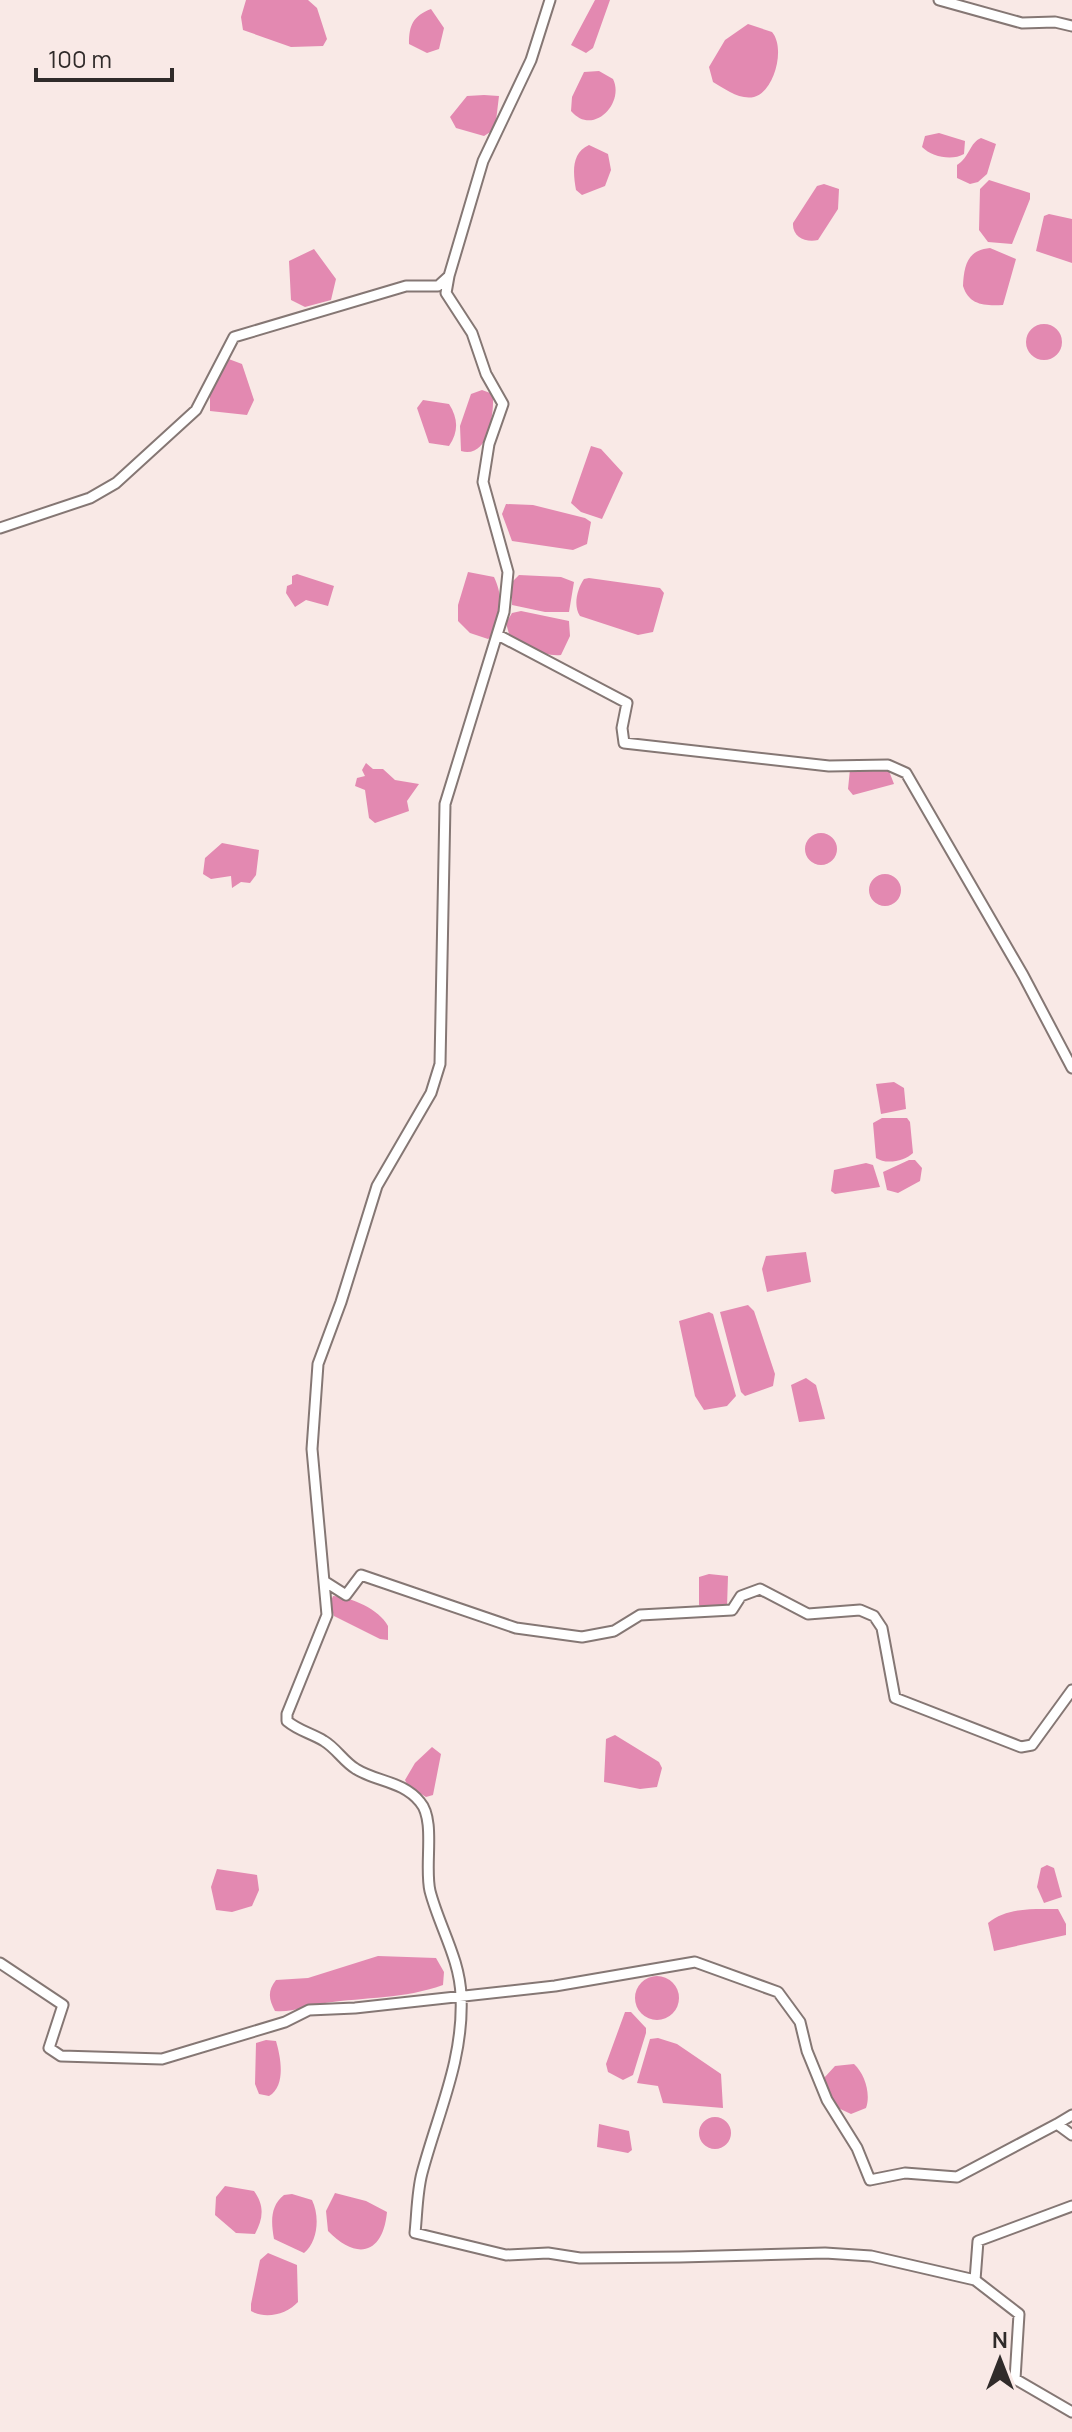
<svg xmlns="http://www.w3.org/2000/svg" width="1072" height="2432" font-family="Manrope,sans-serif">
<rect width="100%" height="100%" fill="#f9e9e6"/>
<!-- water -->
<path fill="#e389b1" d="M 246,0 L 308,0 L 317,8 L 327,39 L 323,46 L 291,47 L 243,30 L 241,17 Z
M 595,0 L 610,0 L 593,48 L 586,53 L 571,45 Z
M 431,9 L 444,28 L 439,49 L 427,53 L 409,44 C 409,25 413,16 431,9 Z
M 748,24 L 772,32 C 786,48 774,92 754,97 C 739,100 725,89 713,82 L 709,67 L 725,40 Z
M 599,71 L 613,79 C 625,103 593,137 571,111 L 572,97 L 584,72 Z
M 484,95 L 499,96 L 495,129 L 484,136 L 456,128 L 450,117 L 467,96 Z
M 939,133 L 965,141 L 964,154 C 952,161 932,157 922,147 L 925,136 Z
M 981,138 L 996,144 L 987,174 L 978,182 L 970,184 L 957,178 L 957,165 C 969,158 970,142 981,138 Z
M 589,145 L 608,154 L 611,170 L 605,186 L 582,195 L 576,190 C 573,173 571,153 589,145 Z
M 989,180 L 1030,193 L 1030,199 L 1012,244 L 988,242 L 979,230 L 980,189 Z
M 824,184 L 839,189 L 838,209 L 818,240 C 806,243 792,237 793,223 L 817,186 Z
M 1049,214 L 1072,219 L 1072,263 L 1036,251 L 1044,216 Z
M 990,248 L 1016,259 L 1003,305 C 984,306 969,305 963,286 C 964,266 967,250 990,248 Z
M 314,249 L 336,279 L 331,300 L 305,307 L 291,300 L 289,261 Z
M1026 342a18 18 0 1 1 36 0a18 18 0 1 1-36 0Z
M 226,358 L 242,364 L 254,400 L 247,415 L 210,411 L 210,393 Z
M 482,390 L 493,394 C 494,414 489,459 461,451 L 460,426 L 471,394 Z
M 423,400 L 449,404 C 458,418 459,431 449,446 L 429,443 L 417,408 Z
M 591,446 L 601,449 L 623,473 L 602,519 L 581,512 L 571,503 Z
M 506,504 L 533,505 L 585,518 L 591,522 L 587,544 L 573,550 L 512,541 L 502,514 Z
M 468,572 L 494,577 C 504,598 500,614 495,635 L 488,639 L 470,633 L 458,621 L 458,605 Z
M 297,574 L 334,586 L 328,606 L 306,600 L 295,607 L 286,593 L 287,586 L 292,584 L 292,576 Z
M 519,575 L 561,577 L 574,582 L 569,612 L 545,612 L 512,605 L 512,582 Z
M 589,578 L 660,588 L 664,593 L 653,632 L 638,635 L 580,616 C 573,606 577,589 584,579 Z
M 521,611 L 569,621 L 570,636 L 561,655 C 542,657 524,644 509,634 L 506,623 L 512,613 Z
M 366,763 L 373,769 L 383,769 L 395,780 L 419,784 L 407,801 L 409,811 L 375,823 L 369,818 L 365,790 L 355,786 L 357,778 L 365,776 L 362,770 Z
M 850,769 L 889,771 L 894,784 L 853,795 L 848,789 Z
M805 849a16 16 0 1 1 32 0a16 16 0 1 1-32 0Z
M 222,843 L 259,850 L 256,875 L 250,883 L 241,882 L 232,888 L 231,876 L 211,879 L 203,874 L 205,858 Z
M869 890a16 16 0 1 1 32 0a16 16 0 1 1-32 0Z
M 894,1082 L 904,1088 L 906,1109 L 881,1114 L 876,1084 Z
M 882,1118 L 907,1118 L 910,1122 L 913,1153 C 905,1161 886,1165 876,1158 L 873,1123 Z
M 909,1160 L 915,1160 L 922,1168 L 920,1181 L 898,1193 L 887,1190 L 883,1172 Z
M 866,1163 L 873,1165 L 880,1187 L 835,1194 L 831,1191 L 834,1170 Z
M 806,1252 L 811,1282 L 767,1292 L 762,1269 L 766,1256 Z
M 748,1305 L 754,1311 L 775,1374 L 773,1386 L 745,1396 L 741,1392 L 720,1312 Z
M 709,1312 L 713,1314 L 736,1396 L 727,1406 L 704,1410 L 695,1396 L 679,1321 Z
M 806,1378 L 816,1385 L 825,1419 L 799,1422 L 791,1385 Z
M 709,1574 L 728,1576 L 727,1607 L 703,1609 L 699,1605 L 699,1577 Z
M 333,1596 C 351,1597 379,1609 388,1626 L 388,1640 L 380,1639 L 334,1616 L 330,1603 Z
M 615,1735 L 659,1762 L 662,1768 L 657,1787 L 640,1789 L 604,1782 L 606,1739 Z
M 432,1747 L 441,1754 L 433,1795 L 426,1797 L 408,1786 L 405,1780 L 415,1763 Z
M 1047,1865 L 1054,1868 L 1062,1897 L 1044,1903 L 1037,1887 L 1041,1868 Z
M 217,1869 L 257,1875 L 259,1890 L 252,1906 L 232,1912 L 216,1910 L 211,1887 Z
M 1058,1909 L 1066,1924 L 1066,1935 L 994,1951 L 988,1923 C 1007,1907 1034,1909 1058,1909 Z
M 378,1956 L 436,1958 L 444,1972 L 443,1985 C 404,1999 366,1997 325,2003 C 308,2005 292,2013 275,2011 C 269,2000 267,1991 276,1980 L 308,1978 Z
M635 1998a22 22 0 1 1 44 0a22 22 0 1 1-44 0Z
M 625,2012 L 631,2012 L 646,2028 L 646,2033 L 633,2075 L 623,2080 L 608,2072 L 606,2064 Z
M 658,2038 L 677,2044 L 721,2074 L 723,2108 L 663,2103 L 658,2086 L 637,2083 L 650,2039 Z
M 266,2040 L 276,2041 C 281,2058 286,2086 269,2096 L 259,2094 L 255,2084 L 256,2043 Z
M 854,2064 C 865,2074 871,2094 866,2108 L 851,2114 L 836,2107 L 824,2078 L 835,2066 Z
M699 2133a16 16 0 1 1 32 0a16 16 0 1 1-32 0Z
M 599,2124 L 629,2131 L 632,2150 L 628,2153 L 597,2147 Z
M 225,2186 L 254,2191 C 265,2206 263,2219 255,2234 L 236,2233 L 215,2215 L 216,2197 Z
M 335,2193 L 366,2201 L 387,2212 C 383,2254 357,2261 328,2231 L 326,2211 Z
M 292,2194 L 312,2200 C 320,2216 318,2242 304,2253 L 274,2239 C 271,2222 270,2206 284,2195 Z
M 268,2253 L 297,2265 L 298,2302 C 287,2314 266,2320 251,2311 L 251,2304 L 260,2260 Z"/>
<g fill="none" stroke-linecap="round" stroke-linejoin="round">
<!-- street casing -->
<g stroke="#857774" stroke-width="13">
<path id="street" d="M 939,0 L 1022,23 L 1055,22 L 1072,26
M 449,276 L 446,293 L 472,333 L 486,374 L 503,404 L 489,444 L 483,482 L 508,572 L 504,612 L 445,804 L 440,1064 L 431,1093 L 377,1186 L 341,1302 L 318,1364 L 312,1449 L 327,1615 L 287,1714 L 287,1721 C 299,1731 311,1733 324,1741 C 336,1748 344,1762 356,1769 C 377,1782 403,1781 420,1802 C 436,1820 424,1866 430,1891 C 439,1926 460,1959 461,1996 C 464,2059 438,2113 422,2173 C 417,2192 417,2214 415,2233 L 506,2255 L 548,2253 L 580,2258 L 680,2257 L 825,2253 L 871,2256 L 975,2280
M 0,528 L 90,498 L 116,483 L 196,410 L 234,337 L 406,286 L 438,286 L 449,276 L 483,161 L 531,60 L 550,0
M 498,635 L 627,703 L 622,728 L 624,743 L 829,766 L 888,765 L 906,773 L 1023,975 L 1072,1068
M 324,1581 L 346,1595 L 361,1575 L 516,1628 L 582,1637 L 614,1631 L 640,1615 L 732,1610 L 741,1596 L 760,1589 L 808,1614 L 860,1610 L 874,1616 L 882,1628 L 895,1698 L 1021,1747 L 1032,1745 L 1072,1690
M 0,1963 L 63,2005 L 49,2048 L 61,2056 L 162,2059 L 285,2022 L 309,2010 L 355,2008 L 555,1986 L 695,1962 L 778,1992 L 800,2022 L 807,2051 L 827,2100 L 857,2148 L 870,2180 L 905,2173 L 957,2177 L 1057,2124 L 1072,2135
M 1057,2124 L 1072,2115
M 1072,2206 L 978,2241 L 975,2280 L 1019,2314 L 1015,2379 L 1072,2412"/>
</g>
<!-- street -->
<use href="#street" stroke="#fff" stroke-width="9"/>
</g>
<!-- north arrow -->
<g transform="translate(1000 2360)" stroke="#f9e9e6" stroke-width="6" paint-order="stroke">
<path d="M0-6L14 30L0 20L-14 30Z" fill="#302b2a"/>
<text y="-12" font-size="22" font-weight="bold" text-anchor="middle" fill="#302b2a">N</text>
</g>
<!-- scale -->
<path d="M36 68v12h136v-12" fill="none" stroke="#302b2a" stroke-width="4"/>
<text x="48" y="68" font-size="24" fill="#302b2a" stroke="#f9e9e6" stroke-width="6" paint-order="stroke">100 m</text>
</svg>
